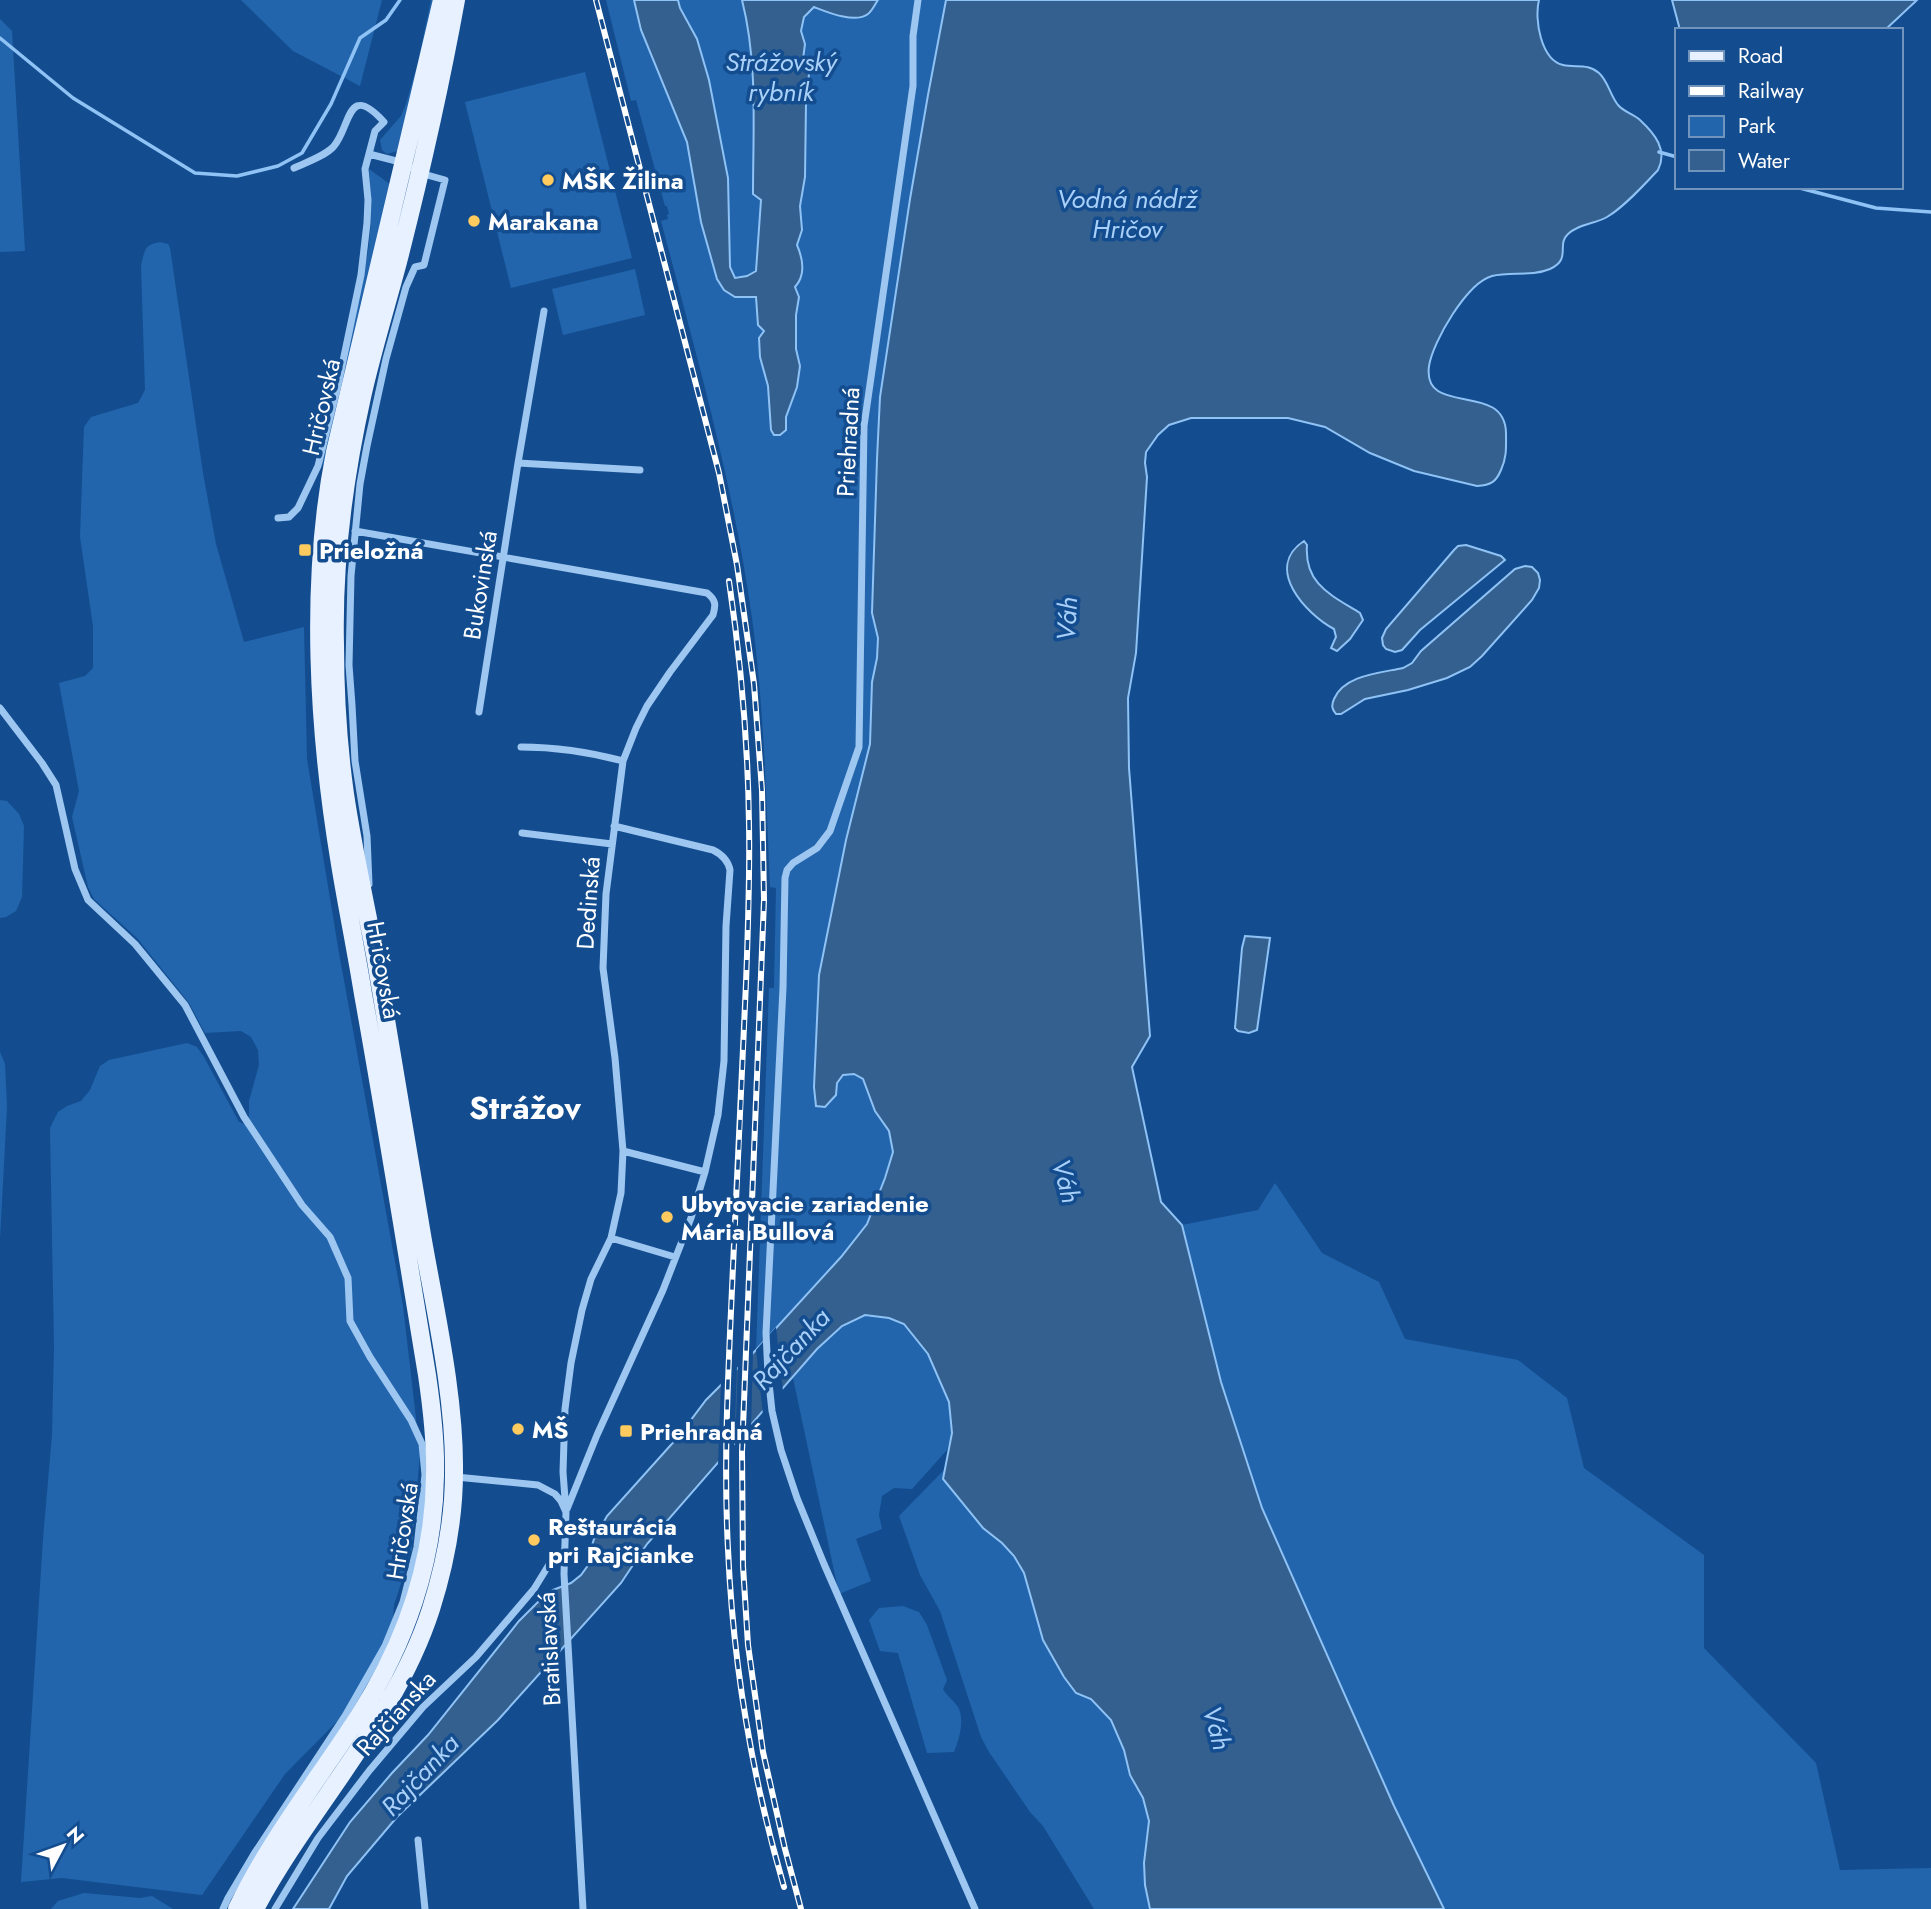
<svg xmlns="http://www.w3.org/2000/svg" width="1931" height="1909" font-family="Jost,sans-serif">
<rect width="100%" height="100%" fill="#134d8f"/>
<!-- green -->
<path fill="#2265ac" d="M 241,0 L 382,0 L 360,86 L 293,51 Z
M 431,0 L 435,0 L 398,151 L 387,154 L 382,150 L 380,140 L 401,116 L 406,104 L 418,62 Z
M 606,0 L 634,0 L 641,30 L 687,142 L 701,222 L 717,279 L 756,296 L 758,324 L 764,331 L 760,357 L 768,386 L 771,430 L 786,430 L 786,417 L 797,387 L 800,366 L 796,349 L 796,315 L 798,308 L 795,287 L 801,254 L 797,245 L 802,230 L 800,206 L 805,177 L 806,103 L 809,74 L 803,59 L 805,44 L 801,31 L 804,17 L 814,6 C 833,14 849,14 869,14 L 878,0 L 946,0 L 910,199 L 880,397 L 877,459 L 872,613 L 878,638 L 877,658 L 872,682 L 870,744 L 846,840 L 819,975 L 814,1087 L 816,1105 L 825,1107 L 836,1095 L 837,1083 L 843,1075 L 854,1074 L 863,1079 L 875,1111 L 889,1131 L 893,1152 L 885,1178 L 867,1224 L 839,1259 L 756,1350 L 769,988 L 774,988 L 776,888 L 770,887 C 766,795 764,702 751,611 C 732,479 695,350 661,221 L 668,219 L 667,215 L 669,214 L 667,206 L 665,206 L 636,100 L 631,101 Z
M 678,0 L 742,0 L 748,21 L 753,61 L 753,109 L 761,200 L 756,271 L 747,276 L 735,278 L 730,267 L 728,178 L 709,80 L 697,39 L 680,8 Z
M 0,19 L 12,31 L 25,251 L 0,252 Z
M 585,72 L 632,258 L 511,288 L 465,102 Z
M 369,169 L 391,185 L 325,465 L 320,464 L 358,303 L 368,252 L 371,223 Z
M 160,242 L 168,244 L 170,248 L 203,473 L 216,544 L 244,642 L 304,627 L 307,759 L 339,953 L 403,1306 L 420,1453 L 412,1549 L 394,1605 L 389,1669 L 285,1774 L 202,1895 L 62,1878 L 21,1882 L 43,1539 L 52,1435 L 54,1346 L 50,1128 L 58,1112 L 67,1106 L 81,1101 L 90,1090 L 100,1066 L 109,1060 L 187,1043 L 197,1047 L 204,1057 L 239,1122 L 245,1124 L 249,1116 L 249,1101 L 259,1065 L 258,1050 L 251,1037 L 241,1031 L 205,1033 L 189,1003 L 137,938 L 94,899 L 88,887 L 72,817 L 79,791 L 59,683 L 85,676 L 93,668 L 93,626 L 80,537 L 84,427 L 91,417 L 138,403 L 145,390 L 141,265 C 145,250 144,245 160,242 Z
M 635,269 L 645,315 L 563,335 L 552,289 Z
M 0,800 L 7,801 L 19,814 L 24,826 L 22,897 L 16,911 L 6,917 L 0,918 Z
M 0,1052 L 5,1064 L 7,1107 L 0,1239 Z
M 1275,1183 L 1322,1253 L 1379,1282 L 1405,1339 L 1518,1360 L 1567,1398 L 1584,1468 L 1704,1555 L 1704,1648 L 1816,1763 L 1840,1870 L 1931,1868 L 1931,1909 L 1444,1909 L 1394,1806 L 1262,1508 L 1221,1381 L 1182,1225 L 1258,1210 Z
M 865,1315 L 889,1318 L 904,1324 L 928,1354 L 949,1402 L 952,1433 L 947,1450 L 912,1489 L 894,1488 L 882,1496 L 879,1515 L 882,1529 L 856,1539 L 871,1581 L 839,1594 L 793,1378 L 819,1347 L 842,1326 Z
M 944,1470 L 943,1479 L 983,1528 L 1002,1543 L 1014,1556 L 1024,1573 L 1044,1641 L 1064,1677 L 1076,1692 L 1091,1699 L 1111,1720 L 1124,1750 L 1130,1775 L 1143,1798 L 1149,1821 L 1144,1863 L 1145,1885 L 1150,1909 L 1094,1909 L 1043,1826 L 1030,1812 L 989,1752 L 981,1737 L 940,1611 L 920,1575 L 899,1516 Z
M 903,1606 L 919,1612 L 927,1625 L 947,1680 L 943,1689 C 947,1696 954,1701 958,1707 C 965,1720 959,1740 954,1752 L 927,1753 L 898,1653 L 880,1651 L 869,1620 L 879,1608 Z
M 84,1893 L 140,1898 L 152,1896 L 173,1909 L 51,1909 L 58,1901 Z"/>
<!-- water -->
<path fill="#346090" stroke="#8fc2f5" stroke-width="2" d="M 634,0 L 678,0 L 680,8 L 697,39 L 709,80 L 728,178 L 730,267 L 735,278 L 747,276 L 756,271 L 761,200 L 753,194 C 753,129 758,63 742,0 L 878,0 C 875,4 872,11 868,14 C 855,24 827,12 814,7 L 804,17 L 801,31 L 805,44 L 803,59 L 809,74 L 806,103 L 805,177 L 800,206 L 802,230 L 797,245 C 803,259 806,275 795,287 L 799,297 L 796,315 L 796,349 L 800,366 L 797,387 L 786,417 L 786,430 L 780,435 L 774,435 L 771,430 L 768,386 L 760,357 L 759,338 L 764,331 L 758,325 L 756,297 L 735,297 L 724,290 L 717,279 L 701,222 L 687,142 L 641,30 Z
M 946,0 L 1539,0 C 1534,19 1541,60 1563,65 C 1576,68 1588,63 1599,73 C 1608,81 1610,95 1618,105 C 1624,112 1633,114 1640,120 C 1655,134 1668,150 1658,170 C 1644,185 1624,207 1607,217 C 1595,224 1578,224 1568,234 C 1556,245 1572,259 1550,269 C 1531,277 1510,271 1492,276 C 1467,283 1433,341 1429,366 C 1422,418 1505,380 1506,433 C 1506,447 1507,457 1501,470 C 1496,482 1491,485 1477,486 L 1414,471 L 1370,453 L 1325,427 L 1288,418 L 1191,418 L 1169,425 L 1158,435 L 1146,452 L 1145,463 L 1147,477 L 1136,653 L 1128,698 L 1129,768 L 1150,1036 L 1132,1067 L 1161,1202 L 1182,1225 L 1221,1382 L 1262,1508 L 1394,1806 L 1444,1909 L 1150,1909 L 1145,1885 L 1144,1863 L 1149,1821 L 1143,1798 L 1130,1775 L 1124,1750 L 1111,1720 L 1091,1699 L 1076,1693 L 1064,1677 L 1043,1640 L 1024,1573 L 1014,1556 L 1002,1543 L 983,1528 L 943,1479 L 952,1433 L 949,1402 L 928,1354 L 904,1324 L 889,1318 L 865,1315 L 842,1326 L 817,1349 L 647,1544 L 621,1583 L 498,1720 L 397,1817 L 347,1876 L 329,1909 L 293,1909 L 350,1822 L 392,1773 L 428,1735 L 519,1621 L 543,1597 L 553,1590 L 571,1583 L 581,1575 L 589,1564 L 590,1552 L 594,1539 L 607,1516 L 678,1437 L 706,1400 L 756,1350 L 841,1257 L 867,1224 L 885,1178 L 893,1152 L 889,1131 L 875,1111 L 863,1079 L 854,1074 L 843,1075 L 837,1083 L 836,1095 L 825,1107 L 816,1106 L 814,1087 L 819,975 L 846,840 L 870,744 L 872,682 L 877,658 L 878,638 L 872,613 L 877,459 L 880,397 L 910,199 L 928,95 Z
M 1672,0 L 1917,0 L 1885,30 L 1680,30 Z
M 1304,541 L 1307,545 C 1304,584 1331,595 1360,613 L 1363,620 L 1350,639 L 1337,651 L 1331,648 L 1336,637 L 1334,629 C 1306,614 1263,568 1304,541 Z
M 1466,545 L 1501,556 L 1505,560 L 1420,630 L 1402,650 L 1395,652 L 1386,649 L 1383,645 L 1382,638 L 1386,629 L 1454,550 L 1458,546 Z
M 1525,566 L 1532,567 L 1538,573 L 1540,580 L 1539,588 L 1532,600 L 1482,656 L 1470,667 L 1447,678 L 1408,690 L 1365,699 L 1341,714 L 1336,714 C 1332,709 1331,706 1334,699 C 1344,675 1380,673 1403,668 L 1412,663 L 1421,651 L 1515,569 Z
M 1245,936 L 1270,938 L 1257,1030 L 1249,1033 L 1238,1031 L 1235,1028 L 1242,948 Z"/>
<!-- pier -->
<path fill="#134d8f" d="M 776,1327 L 783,1391 L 763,1415 L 756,1350 Z
M 750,1351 L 753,1351 L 751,1431 L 735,1449 L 738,1363 Z
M 734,1367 L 737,1367 L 734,1451 L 721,1465 L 718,1465 L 721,1380 Z"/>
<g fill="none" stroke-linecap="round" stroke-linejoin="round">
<!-- stream -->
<path stroke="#8fc2f5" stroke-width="3.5" d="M 0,38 L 73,98 L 195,173 L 237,176 L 278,166 L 302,153 L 331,104 L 360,38 L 386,20 L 400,0
M 1659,152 L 1677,157
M 1796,187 L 1876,208 L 1931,212"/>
<!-- minor -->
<path stroke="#9dc6f1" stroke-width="7" d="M 918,0 L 913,36 L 913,86 L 864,426 L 859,747 L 830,831 L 817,848 L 793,863 L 787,870 L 785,878 L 783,988 L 766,1333 L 768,1374 L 772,1411 L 781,1450 L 797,1498 L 824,1564 L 975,1909
M 369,154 L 404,163 L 420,173 L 445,180 L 424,265 L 415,267 L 406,287 L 386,359 L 367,446 L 360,484 L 351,576 L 349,665 L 352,705 L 355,761 L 367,836 L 369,884
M 518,463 L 640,470
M 278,518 L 289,517 L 298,508 L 318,466 L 338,385 L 361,275 L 367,223 L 368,200 L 365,169 L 375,131 L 384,122 C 347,81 351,126 334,146 C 327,155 305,163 294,168
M 355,531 L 707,593 C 716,600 716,605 713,615 L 670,672 L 647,706 L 636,728 L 623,761 L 606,894 L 603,968 L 615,1058 L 623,1151 L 621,1193 L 611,1238 L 591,1279 L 582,1310 L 571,1363 L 565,1409 L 563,1472 L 566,1512
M 0,708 L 42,763 L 56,785 L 75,869 L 88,900 L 135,944 L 185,1005 L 244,1117 L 302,1205 L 330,1237 L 348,1278 L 350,1321 L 370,1357 L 411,1420 L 422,1444 L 425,1475 L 417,1547 L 403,1602 L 385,1646 L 345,1716 L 254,1854 L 228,1898 L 223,1909
M 479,712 L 518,463 L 544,311
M 521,747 C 556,747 589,752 623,761
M 522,833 L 612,844
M 623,1151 L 705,1172
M 611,1238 L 675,1257
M 456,1477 L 538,1485 L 555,1494 L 561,1501 L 566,1512 L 564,1574 L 583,1909
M 567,1509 L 597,1435 L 663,1290 L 691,1218 L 705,1172 L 718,1115 L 724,1061 L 726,926 L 730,870 C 728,860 721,854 713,850 L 614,826
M 418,1840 L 425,1909
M 275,1909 L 318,1838 L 369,1771 L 423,1707 L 476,1657 L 534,1589 L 550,1563 L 564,1562"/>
<!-- primary -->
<path stroke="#e8f1ff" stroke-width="18" d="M 237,1909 C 270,1840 318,1780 359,1716 C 405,1644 434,1562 435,1476 C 436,1442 432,1409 427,1375 C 406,1248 386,1121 363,994 C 356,950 347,907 340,864 C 318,732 309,583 335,452 L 442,0
M 255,1909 C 309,1807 395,1721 431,1609 C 445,1565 454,1518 454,1472 C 455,1396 435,1310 422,1235 C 407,1144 392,1052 376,960 C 366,905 353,849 345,794 C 338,744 335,694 335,645 C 333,562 344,478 362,397 C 372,352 386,307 398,262 C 420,176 440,88 456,0"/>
<!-- rail casing -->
<g stroke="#fff" stroke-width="6">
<path id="rail" d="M 596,0 L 719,473 L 737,565 L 754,684 L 762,790 L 764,900 L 742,1452 L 743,1566 L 748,1645 L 763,1752 L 785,1849 L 801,1909
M 729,581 C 741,662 748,743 749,824 C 750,877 748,930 746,983 C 742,1077 738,1171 733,1266 C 729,1360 723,1455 728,1549 C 733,1664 752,1777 784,1887"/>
</g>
<!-- rail -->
<use href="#rail" stroke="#134d8f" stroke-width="3.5" stroke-dasharray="10" stroke-linecap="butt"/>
</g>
<!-- markers -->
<g fill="#ffcb5e" stroke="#134d8f" stroke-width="2.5">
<circle cx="548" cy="180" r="7"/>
<circle cx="474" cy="221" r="7"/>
<rect x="298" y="543" width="14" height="14" rx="3.5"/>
<circle cx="667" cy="1217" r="7"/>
<circle cx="518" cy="1429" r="7"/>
<rect x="619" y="1424" width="14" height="14" rx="3.5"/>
<circle cx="534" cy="1540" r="7"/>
</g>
<g text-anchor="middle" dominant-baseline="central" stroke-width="7" stroke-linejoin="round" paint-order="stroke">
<!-- poi labels -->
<g font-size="24" font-weight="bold" fill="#fff" stroke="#134d8f" text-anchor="start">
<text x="562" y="180">MŠK Žilina</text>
<text x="488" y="221">Marakana</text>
<text x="319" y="550">Prieložná</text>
<text x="681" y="1203">Ubytovacie zariadenie<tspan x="681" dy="28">Mária Bullová</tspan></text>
<text x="532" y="1429">MŠ</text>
<text x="640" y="1431">Priehradná</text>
<text x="548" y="1526">Reštaurácia<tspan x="548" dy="28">pri Rajčianke</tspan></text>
</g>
<!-- street labels -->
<g font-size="24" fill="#fff" stroke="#134d8f">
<text transform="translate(321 407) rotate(-77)">Hričovská</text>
<text transform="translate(848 442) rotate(-87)">Priehradná</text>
<text transform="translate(480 585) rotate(-81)">Bukovinská</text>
<text transform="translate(588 903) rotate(-86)">Dedinská</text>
<text transform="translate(384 970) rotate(80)">Hričovská</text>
<text transform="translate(402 1531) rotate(-81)">Hričovská</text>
<text transform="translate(549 1649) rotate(-93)">Bratislavská</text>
<text transform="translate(396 1713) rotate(-48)">Rajčianska</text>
</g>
<!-- water labels -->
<g font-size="26" font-style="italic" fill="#a9d0f8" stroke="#134d8f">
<text x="781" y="62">Strážovský<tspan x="781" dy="30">rybník</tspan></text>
<text x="1127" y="199">Vodná nádrž<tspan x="1127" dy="30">Hričov</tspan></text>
<text transform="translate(1067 619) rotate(-87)">Váh</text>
<text transform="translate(1066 1181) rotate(75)">Váh</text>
<text transform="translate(791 1349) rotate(-47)">Rajčanka</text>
<text transform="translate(1217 1728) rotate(75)">Váh</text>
<text transform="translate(420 1775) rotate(-47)">Rajčanka</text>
</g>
<!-- district labels -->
<g font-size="32" font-weight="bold" fill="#fff" stroke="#134d8f">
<text x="525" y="1108">Strážov</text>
</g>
</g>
<!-- legend -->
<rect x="1675" y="28" width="228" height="161" fill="#134d8f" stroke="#7194bc" stroke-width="2"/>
<rect x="1689" y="51" width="35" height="10" fill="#e8f1ff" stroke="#7194bc" stroke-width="2"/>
<text x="1738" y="63" font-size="21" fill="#ffffff">Road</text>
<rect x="1689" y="86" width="35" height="10" fill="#ffffff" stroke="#7194bc" stroke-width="2"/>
<text x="1738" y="98" font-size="21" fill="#ffffff">Railway</text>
<rect x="1689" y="116" width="35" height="21" fill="#2265ac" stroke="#7194bc" stroke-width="2"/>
<text x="1738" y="133" font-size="21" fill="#ffffff">Park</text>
<rect x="1689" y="150" width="35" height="21" fill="#346090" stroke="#7194bc" stroke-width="2"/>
<text x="1738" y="168" font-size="21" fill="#ffffff">Water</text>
<!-- north arrow -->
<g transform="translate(63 1846) rotate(49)" stroke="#134d8f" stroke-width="5" paint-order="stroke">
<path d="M0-5L12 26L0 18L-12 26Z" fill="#ffffff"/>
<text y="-10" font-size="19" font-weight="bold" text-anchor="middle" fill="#ffffff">N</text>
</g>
</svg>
